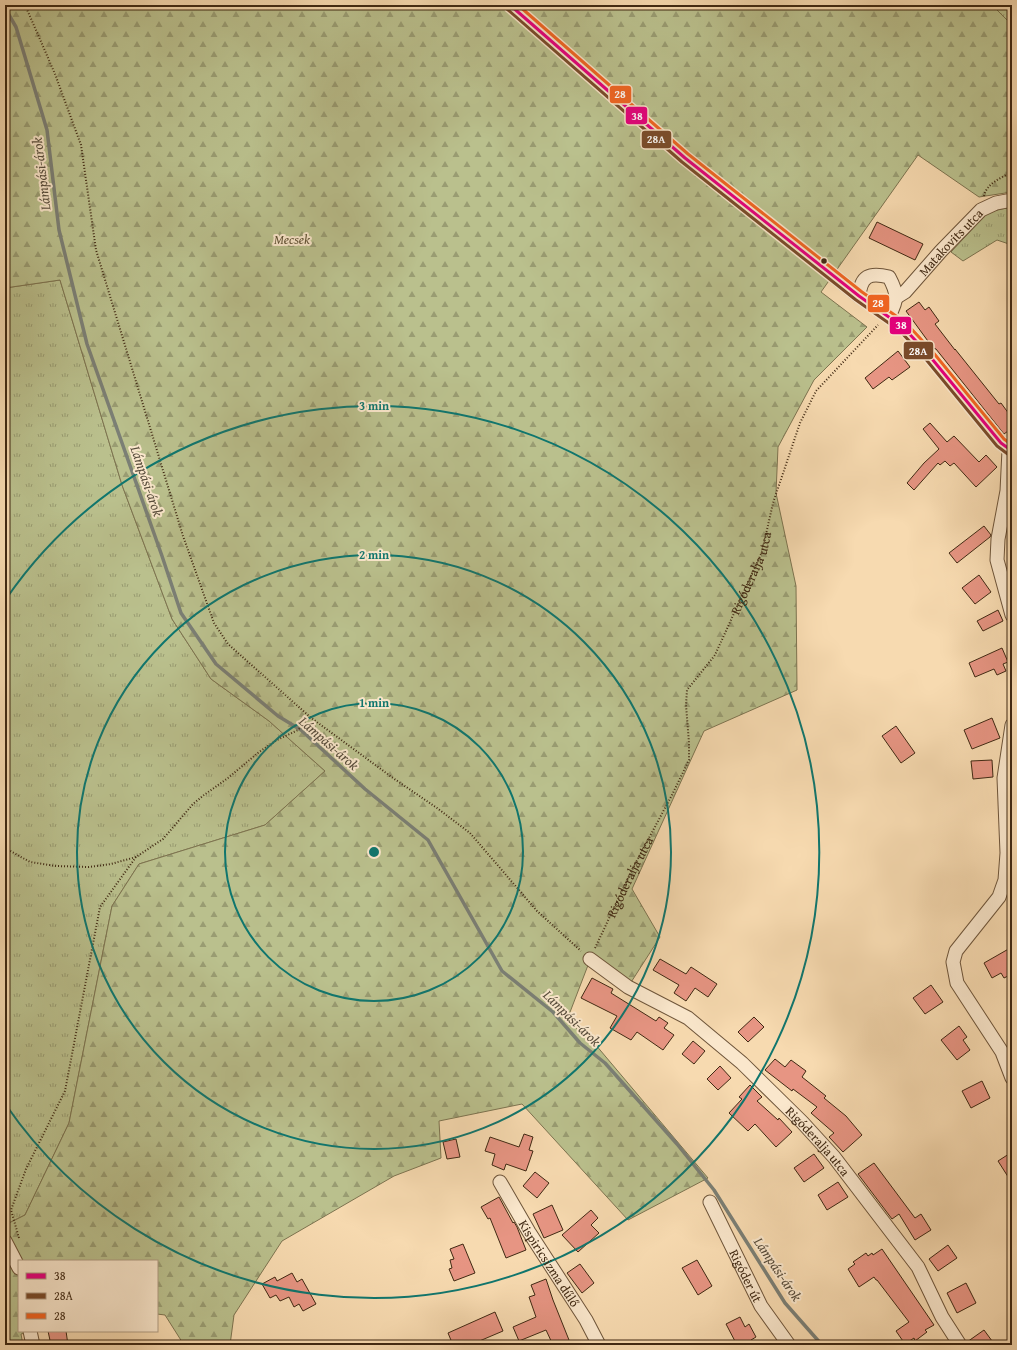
<svg xmlns="http://www.w3.org/2000/svg" width="1017" height="1350" font-family="'Gentium Book Plus',serif">
<defs>
<pattern id="grass-tufts" width="24" height="20" patternUnits="userSpaceOnUse"><rect width="24" height="20" fill="#bac08d"/><path d="M3 7l-1-3M5 7V3M7 7l1-3M15 17l-1-3M17 17v-4M19 17l1-3" fill="none" stroke="#999c72"/></pattern>
<pattern id="forest-firs" width="22" height="20" patternUnits="userSpaceOnUse"><rect width="22" height="20" fill="#bac08d"/><path d="M5 1l3.5 6h-7zM16 11l3.5 6h-7z" fill="#999c72"/></pattern>
</defs>
<rect width="100%" height="100%" fill="#f7dab0"/>
<filter id="stains"><feTurbulence type="fractalNoise" baseFrequency=".005" numOctaves="4"/><feColorMatrix values="0 0 0 0 .2 0 0 0 0 .09 0 0 0 0 .02 0 0 0 .5 -.17"/></filter>
<radialGradient id="worn" r=".72"><stop offset=".6" stop-color="#630" stop-opacity="0"/><stop offset="1" stop-color="#630" stop-opacity=".3"/></radialGradient>
<!-- grass -->
<path fill="url(#grass-tufts)" stroke="#7d7450" d="M 992,5 L 1012,5 L 1012,25 Z
M 1012,207 L 1012,245 L 997,240 L 963,261 L 951,252 L 988,212 Z
M 60,280 L 122,485 L 172,619 L 211,679 L 269,721 L 325,771 L 265,825 L 139,864 L 112,906 L 69,1123 L 25,1215 L 5,1225 L 5,288 Z"/>
<!-- forest -->
<path fill="url(#forest-firs)" stroke="#7d7450" d="M 5,5 L 992,5 L 1012,25 L 1012,192 L 979,197 L 918,155 L 821,292 L 867,327 L 814,380 L 778,447 L 776,493 L 796,586 L 797,690 L 704,731 L 632,889 L 660,937 L 628,987 L 590,960 L 567,1020 L 595,1044 L 708,1178 L 628,1220 L 522,1104 L 439,1121 L 441,1158 L 394,1176 L 282,1241 L 234,1315 L 230,1345 L 184,1345 L 165,1315 L 157,1314 L 157,1261 L 19,1261 L 19,1331 L 34,1331 L 21,1334 L 23,1345 L 5,1345 L 5,1225 L 25,1215 L 69,1123 L 112,906 L 139,864 L 265,825 L 325,771 L 269,721 L 211,679 L 172,619 L 122,485 L 60,280 L 5,288 Z"/>
<g fill="none" stroke-linecap="round" stroke-linejoin="round">
<!-- stream -->
<path stroke="#7b7f75" stroke-width="3.5" d="M 5,8 L 16,27 L 47,130 L 59,230 L 87,344 L 162,556 L 181,613 L 216,664 L 278,716 L 301,730 L 365,789 L 428,840 L 502,971 L 553,1012 L 580,1043 L 605,1063 L 677,1144 L 714,1190 L 785,1303 L 822,1345"/>
</g>
<!-- building -->
<path fill="#e79583" stroke="#402913" d="M 877,222 L 923,244 L 915,260 L 869,238 Z
M 919,302 L 925,310 L 929,307 L 939,321 L 935,324 L 955,350 L 955,349 L 999,404 L 1001,403 L 1012,418 L 1012,428 L 1004,434 L 936,349 L 933,348 L 906,311 Z
M 898,351 L 910,367 L 892,380 L 889,377 L 873,389 L 865,378 Z
M 930,423 L 947,442 L 954,436 L 979,462 L 986,455 L 997,467 L 976,487 L 954,463 L 950,466 L 945,461 L 940,465 L 938,463 L 914,490 L 907,483 L 924,463 L 939,449 L 923,429 Z
M 984,526 L 991,535 L 990,537 L 957,563 L 949,553 Z
M 979,575 L 991,592 L 975,604 L 962,588 Z
M 998,610 L 1003,621 L 983,631 L 977,621 Z
M 1002,648 L 1008,662 L 1003,664 L 1006,671 L 997,675 L 994,669 L 975,677 L 969,663 Z
M 992,718 L 1000,738 L 972,749 L 964,730 Z
M 896,726 L 915,753 L 901,763 L 882,736 Z
M 992,760 L 993,777 L 973,779 L 971,761 Z
M 1012,947 L 1012,974 L 1004,978 L 1001,973 L 992,978 L 984,963 Z
M 660,959 L 686,974 L 691,967 L 717,984 L 708,997 L 695,988 L 686,1001 L 674,993 L 679,985 L 653,970 Z
M 592,978 L 613,989 L 611,993 L 656,1021 L 659,1017 L 668,1023 L 664,1028 L 674,1035 L 663,1050 L 637,1032 L 631,1040 L 610,1028 L 617,1016 L 581,998 Z
M 931,985 L 943,1002 L 925,1014 L 913,998 Z
M 754,1017 L 764,1027 L 748,1042 L 738,1032 Z
M 959,1026 L 967,1037 L 963,1040 L 970,1050 L 957,1060 L 941,1040 Z
M 693,1041 L 705,1051 L 694,1064 L 682,1054 Z
M 775,1059 L 785,1067 L 791,1060 L 806,1071 L 802,1077 L 826,1096 L 824,1098 L 846,1116 L 862,1135 L 843,1152 L 829,1137 L 834,1133 L 811,1113 L 817,1107 L 793,1089 L 792,1091 L 765,1070 Z
M 720,1066 L 731,1078 L 718,1090 L 707,1079 Z
M 982,1081 L 990,1098 L 971,1108 L 962,1091 Z
M 750,1085 L 762,1097 L 757,1101 L 778,1120 L 779,1118 L 792,1132 L 776,1147 L 755,1124 L 748,1131 L 729,1113 L 742,1099 L 739,1097 Z
M 524,1134 L 533,1137 L 529,1150 L 533,1151 L 526,1171 L 506,1164 L 504,1170 L 492,1165 L 495,1154 L 485,1151 L 490,1137 L 519,1147 Z
M 456,1139 L 460,1157 L 447,1159 L 443,1142 Z
M 1012,1152 L 1012,1183 L 998,1161 Z
M 814,1154 L 824,1168 L 804,1182 L 794,1168 Z
M 874,1163 L 915,1218 L 921,1214 L 931,1230 L 915,1240 L 899,1214 L 892,1219 L 858,1174 Z
M 535,1172 L 549,1183 L 537,1198 L 523,1186 Z
M 838,1182 L 848,1197 L 827,1210 L 818,1195 Z
M 499,1197 L 513,1223 L 514,1222 L 517,1227 L 526,1250 L 506,1258 L 490,1218 L 488,1219 L 481,1207 Z
M 552,1205 L 563,1230 L 544,1238 L 533,1214 Z
M 591,1210 L 598,1218 L 591,1225 L 599,1233 L 578,1252 L 562,1235 Z
M 463,1244 L 475,1273 L 454,1281 L 449,1269 L 452,1268 L 450,1260 L 454,1259 L 450,1249 Z
M 948,1245 L 957,1258 L 938,1271 L 929,1259 Z
M 882,1249 L 934,1325 L 925,1330 L 927,1332 L 915,1341 L 914,1338 L 905,1344 L 896,1331 L 909,1322 L 877,1280 L 876,1280 L 874,1277 L 859,1287 L 848,1269 L 855,1264 L 853,1262 L 866,1253 L 868,1256 L 872,1253 L 873,1255 Z
M 697,1260 L 712,1286 L 698,1295 L 682,1268 Z
M 580,1264 L 594,1283 L 582,1293 L 567,1273 Z
M 292,1273 L 297,1282 L 302,1279 L 316,1304 L 303,1311 L 299,1304 L 294,1307 L 289,1297 L 280,1301 L 276,1295 L 270,1298 L 262,1284 L 275,1277 L 277,1281 Z
M 546,1279 L 553,1300 L 571,1345 L 553,1345 L 546,1330 L 519,1341 L 513,1327 L 536,1317 L 529,1297 L 535,1295 L 531,1285 Z
M 966,1283 L 976,1303 L 957,1313 L 947,1293 Z
M 495,1312 L 503,1331 L 470,1345 L 453,1345 L 448,1333 Z
M 740,1317 L 745,1327 L 749,1324 L 756,1337 L 751,1340 L 754,1345 L 737,1345 L 726,1324 Z
M 984,1330 L 995,1345 L 968,1345 L 967,1342 Z
M 48,1331 L 66,1331 L 68,1345 L 51,1345 Z"/>
<g fill="none" stroke-linecap="round" stroke-linejoin="round">
<!-- minor casing -->
<g stroke="#6e553a" stroke-width="15">
<g id="minor">
<path d="M 510,5 L 685,158 L 859,296 L 903,327 L 928,354 L 1001,443 L 1012,451"/>
<path d="M 859,296 C 861,276 869,272 889,277 C 898,294 898,299 889,316"/>
<path id="s2" d="M 897,297 L 905,292 L 941,251 L 981,210 L 996,203 L 1012,200"/>
<path d="M 1009,450 L 1007,491 L 998,539 L 997,560 L 1012,615"/>
<path d="M 1012,725 L 1004,778 L 1007,853 L 1005,880 L 999,897 L 956,951 L 953,962 L 957,983 L 1002,1052 L 1012,1078"/>
<path id="s3" d="M 590,959 L 628,987 L 688,1018 L 742,1063 L 802,1122 L 834,1157 L 918,1267 L 942,1317 L 960,1345"/>
<path id="s4" d="M 500,1182 L 529,1232 L 586,1320 L 599,1345"/>
<path id="s5" d="M 710,1202 L 761,1306 L 789,1345"/>
<path d="M 5,1241 L 19,1268"/>
<path d="M 30,1331 L 33,1345"/>
</g>
</g>
<!-- path -->
<g stroke="#402913" stroke-width="2" stroke-dasharray="1 2" stroke-linecap="butt">
<path d="M 25,5 L 55,74 L 81,145 L 96,250 L 183,536 L 214,623 L 228,644 L 310,717 L 393,778 L 437,808 L 470,833 L 537,911 L 581,951"/>
<path d="M 984,196 C 986,184 1002,177 1012,172"/>
<path d="M 5,848 L 30,862 L 56,866 L 89,867 L 111,864 L 136,857 L 163,839 L 193,804 L 204,795 L 228,778 L 259,752 L 277,740 L 298,730 L 310,717"/>
<path id="s1" d="M 595,948 L 633,868 L 673,793 L 689,760 L 689,743 L 686,705 L 687,690 L 715,655 L 762,552 L 773,503 L 800,423 L 816,391 L 878,325"/>
<path d="M 19,1238 L 11,1210 L 26,1169 L 65,1091 L 100,907 L 136,857"/>
</g>
<!-- minor -->
<use href="#minor" stroke="#fae7cc" stroke-width="13"/>
<!-- bus-1 casing -->
<g stroke="#fae7cc" stroke-width="6">
<path id="bus-1" d="M 510,5 L 685,158 L 859,296 L 903,327 L 928,354 L 1001,443 L 1012,451"/>
</g>
<!-- bus-2 casing -->
<g stroke="#fae7cc" stroke-width="6">
<path id="bus-2" d="M 507,9 L 682,162 L 856,300 L 900,331 L 924,357 L 997,446 L 1009,455"/>
</g>
<!-- bus-3 casing -->
<g stroke="#fae7cc" stroke-width="6">
<path id="bus-3" d="M 518,5 L 688,154 L 862,292 L 906,323 L 932,351 L 1004,439 L 1012,445"/>
</g>
<!-- bus-1 -->
<use href="#bus-1" stroke="#e5007d" stroke-width="3"/>
<!-- bus-2 -->
<use href="#bus-2" stroke="#7a4b2a" stroke-width="3"/>
<!-- bus-3 -->
<use href="#bus-3" stroke="#f26522" stroke-width="3"/>
</g>
<!-- distance rings -->
<g fill="none" stroke="#0f766e" stroke-width="2">
<circle cx="374" cy="852" r="149"/>
<circle cx="374" cy="852" r="297"/>
<path d="M6 599A446 446 0 1 1 6 1105"/>
</g>
<!-- markers -->
<circle fill="#402913" stroke="#fae7cc" stroke-width="1.5" cx="824" cy="261" r="3.5"/>
<g text-anchor="middle" dominant-baseline="central" stroke-width="4" stroke-linejoin="round" paint-order="stroke">
<!-- park labels -->
<g font-size="13" font-style="italic" fill="#5e4f32" stroke="#fae7cc">
<text x="292" y="239">Mecsek</text>
</g>
<!-- street labels -->
<g font-size="13" fill="#402913" stroke="#fae7cc">
<text stroke="none"><textPath href="#s2" startOffset="77">Matakovits utca</textPath></text>
<text stroke="none"><textPath href="#s1" startOffset="415">Rigóderalja utca</textPath></text>
<text stroke="none"><textPath href="#s1" startOffset="79">Rigóderalja utca</textPath></text>
<text stroke="none"><textPath href="#s3" startOffset="294">Rigóderalja utca</textPath></text>
<text stroke="none"><textPath href="#s4" startOffset="95">Kispiricsizma dűlő</textPath></text>
<text stroke="none"><textPath href="#s5" startOffset="82">Rigóder út</textPath></text>
</g>
<!-- water labels -->
<g font-size="14" font-style="italic" fill="#584d3c" stroke="#fae7cc">
<text transform="translate(41 174) rotate(-97)">Lámpási-árok</text>
<text transform="translate(147 481) rotate(71)">Lámpási-árok</text>
<text transform="translate(329 743) rotate(41)">Lámpási-árok</text>
<text transform="translate(572 1018) rotate(44)">Lámpási-árok</text>
<text transform="translate(778 1269) rotate(56)">Lámpási-árok</text>
</g>
</g>
<circle cx="374" cy="852" r="6" fill="#0f766e" stroke="#fae7cc" stroke-width="2"/>
<g font-size="12" text-anchor="middle" font-weight="bold" fill="#0f766e" stroke="#fae7cc" stroke-width="4" stroke-linejoin="round" paint-order="stroke">
<text x="374" y="410">3 min</text>
<text x="374" y="559">2 min</text>
<text x="374" y="707">1 min</text>
</g>
<g stroke="#fae7cc" stroke-width="1.5">
<rect x="609" y="85" width="23" height="19" rx="4" fill="#f26522"/>
<rect x="625" y="106" width="23" height="19" rx="4" fill="#e5007d"/>
<rect x="641" y="130" width="31" height="19" rx="4" fill="#7a4b2a"/>
<rect x="867" y="294" width="23" height="19" rx="4" fill="#f26522"/>
<rect x="889" y="316" width="23" height="19" rx="4" fill="#e5007d"/>
<rect x="903" y="341" width="31" height="19" rx="4" fill="#7a4b2a"/>
</g>
<g font-size="11" text-anchor="middle" font-weight="bold" fill="#fff">
<text x="620" y="98">28</text>
<text x="637" y="120">38</text>
<text x="656" y="143">28A</text>
<text x="878" y="307">28</text>
<text x="901" y="329">38</text>
<text x="918" y="355">28A</text>
</g>
<!-- margin -->
<rect width="1017" height="1350" fill="none" stroke="#f7dab0" stroke-width="20"/>
<rect x="6" y="6" width="1005" height="1338" fill="none" stroke="#402913" stroke-width="2"/>
<rect x="10" y="10" width="997" height="1330" fill="none" stroke="#402913"/>
<!-- legend -->
<rect x="18" y="1260" width="140" height="72" fill="#fae7cc" stroke="#b09b82"/>
<rect x="26" y="1273" width="20" height="6" fill="#e5007d" stroke="#b09b82"/>
<text x="54" y="1280" font-size="12" fill="#402913">38</text>
<rect x="26" y="1293" width="20" height="6" fill="#7a4b2a" stroke="#b09b82"/>
<text x="54" y="1300" font-size="12" fill="#402913">28A</text>
<rect x="26" y="1313" width="20" height="6" fill="#f26522" stroke="#b09b82"/>
<text x="54" y="1320" font-size="12" fill="#402913">28</text>
<rect width="100%" height="100%" filter="url(#stains)"/>
<rect width="100%" height="100%" fill="url(#worn)"/>
</svg>
